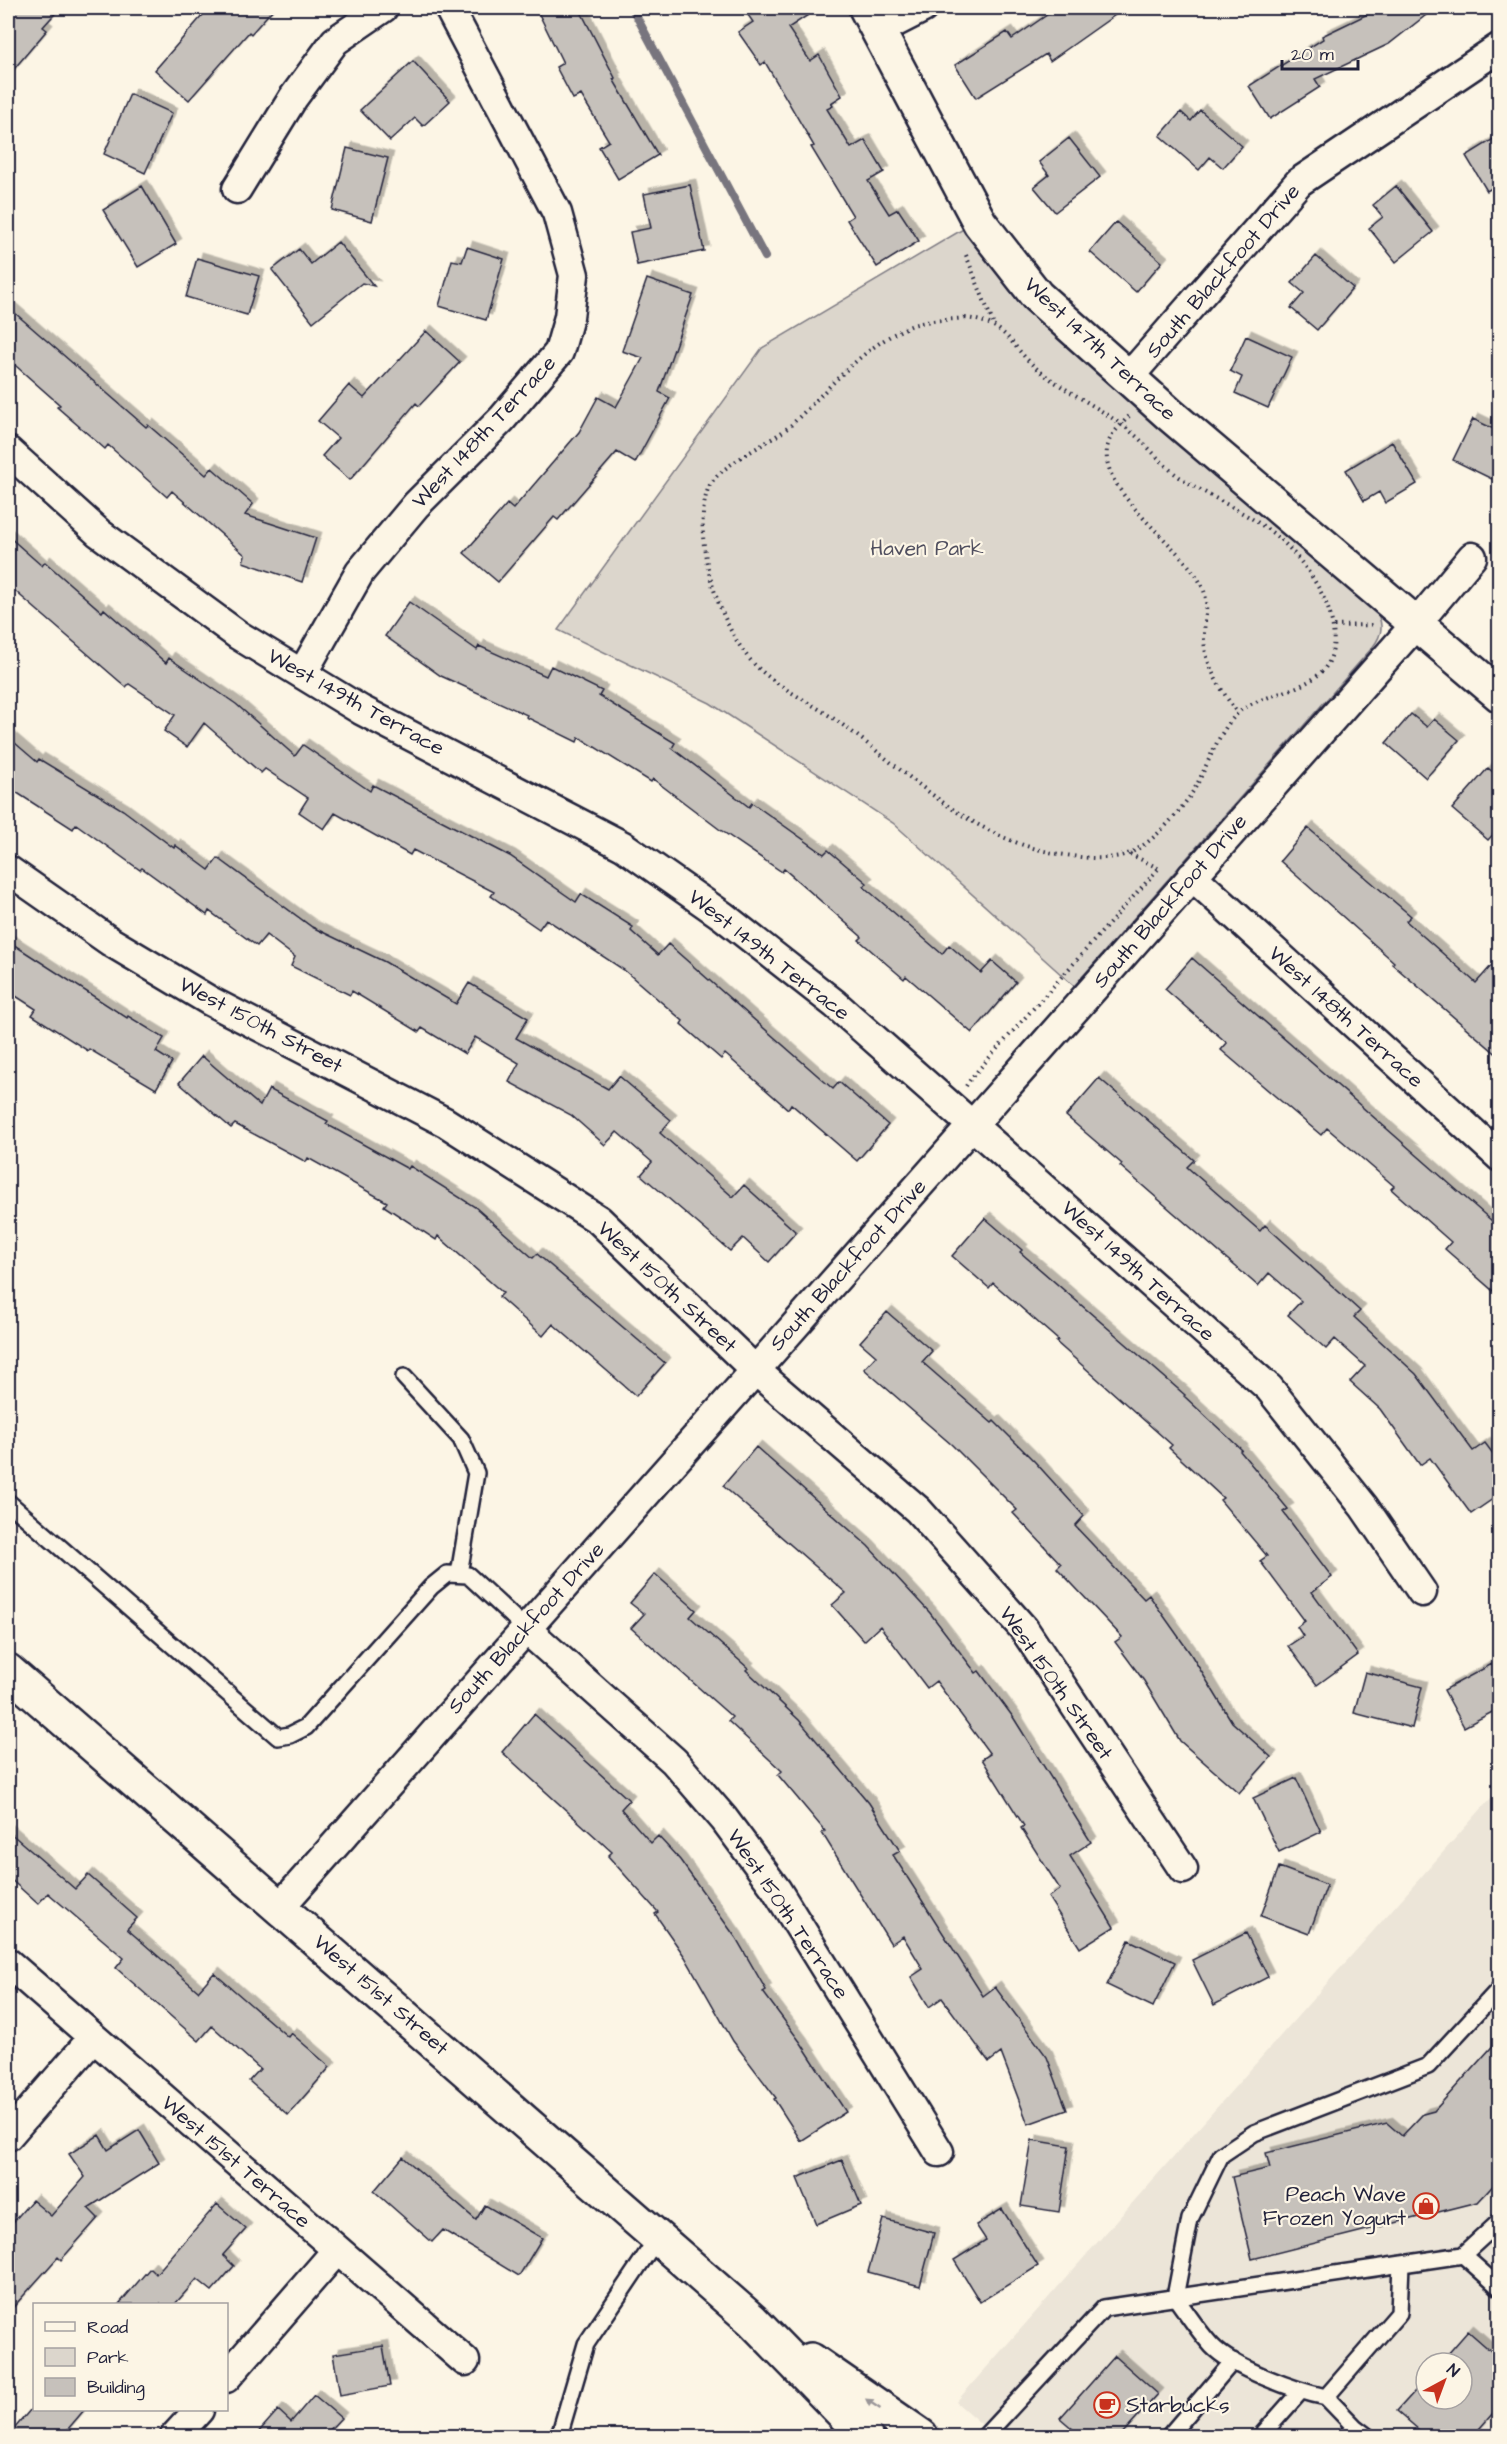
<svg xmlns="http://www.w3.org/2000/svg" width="1507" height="2444" font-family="'Architects Daughter',sans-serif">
<defs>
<filter id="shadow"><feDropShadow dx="5.5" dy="-5.5" stdDeviation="0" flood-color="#0004"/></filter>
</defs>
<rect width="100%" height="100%" fill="#fcf5e5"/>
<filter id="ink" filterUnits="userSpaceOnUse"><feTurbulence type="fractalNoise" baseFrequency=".0167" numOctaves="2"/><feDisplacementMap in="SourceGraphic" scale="12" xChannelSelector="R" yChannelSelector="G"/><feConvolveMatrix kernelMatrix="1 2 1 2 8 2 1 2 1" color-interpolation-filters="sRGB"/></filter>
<g filter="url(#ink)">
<!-- built -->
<path fill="#ece5d8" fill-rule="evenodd" d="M 1499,1789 L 1500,2427 L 1492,2436 L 995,2436 L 956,2402 ZM 1426,2363 L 1462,2363 L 1462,2399 L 1426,2399 Z"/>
<!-- green -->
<path fill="#dcd6cc" stroke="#7f7c84" stroke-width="1.5" d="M 965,228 L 1373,606 C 1384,622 1384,633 1372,648 L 1074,986 L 893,823 L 710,703 L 558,630 L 762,348 Z"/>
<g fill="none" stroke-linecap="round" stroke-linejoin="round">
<!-- stream -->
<path stroke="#78757e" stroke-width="8" d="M 632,8 L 765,257"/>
</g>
<!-- building -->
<path fill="#c6c1bb" stroke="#22223b" stroke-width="1.5" filter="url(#shadow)" d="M 8,8 L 60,8 L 43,27 L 47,30 L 8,76 Z
M 209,8 L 274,8 L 251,34 L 249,32 L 189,100 L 155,70 Z
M 536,8 L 579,8 L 615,78 L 613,79 L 658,155 L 618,179 L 599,147 L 609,141 L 581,95 L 573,99 L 556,67 L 563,63 Z
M 743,8 L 819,8 L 788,28 L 810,61 L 819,55 L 842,96 L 831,103 L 833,106 L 827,109 L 851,148 L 865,140 L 884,172 L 868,181 L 889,214 L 898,209 L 919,241 L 877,267 L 847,220 L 853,216 L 811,147 L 814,146 L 765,62 L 761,65 L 738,32 L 753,22 Z
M 1057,8 L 1125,8 L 1050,61 L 1046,54 L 976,98 L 955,65 L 1007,32 L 1012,39 Z
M 1380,8 L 1435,8 L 1389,44 L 1315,79 L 1320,87 L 1270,119 L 1249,86 L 1323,39 L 1322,36 Z
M 413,61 L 450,101 L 423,126 L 415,118 L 390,141 L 360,110 Z
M 130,94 L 172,113 L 145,173 L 104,154 Z
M 1200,110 L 1242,146 L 1223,168 L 1210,157 L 1199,170 L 1160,136 L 1181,112 L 1191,121 Z
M 1500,135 L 1500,183 L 1487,191 L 1466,156 Z
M 1069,138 L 1100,177 L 1055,212 L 1034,187 L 1049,175 L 1039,162 Z
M 347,148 L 388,158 L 372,221 L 332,210 Z
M 690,185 L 704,251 L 637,265 L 630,232 L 651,228 L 644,194 Z
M 142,186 L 176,244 L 138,267 L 103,210 Z
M 1396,186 L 1433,232 L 1396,262 L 1369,228 L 1383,217 L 1373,205 Z
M 1116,222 L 1162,262 L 1136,292 L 1090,252 Z
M 338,242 L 374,286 L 362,283 L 313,322 L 272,270 L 299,249 L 311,264 Z
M 467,247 L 504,259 L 486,320 L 439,306 L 452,260 L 462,262 Z
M 1316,256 L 1353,288 L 1317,330 L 1291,308 L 1304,293 L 1292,283 Z
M 197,258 L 259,276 L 247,315 L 186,297 Z
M 647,279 L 693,295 L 659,392 L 670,398 L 635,463 L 617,452 L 558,520 L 554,517 L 498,582 L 464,553 L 507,504 L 513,509 L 579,432 L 598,397 L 616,407 L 643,358 L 622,351 Z
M 8,307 L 146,427 L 148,425 L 206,475 L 212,468 L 253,504 L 245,515 L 316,538 L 302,582 L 243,562 L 245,555 L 172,491 L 167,497 L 108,445 L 105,449 L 57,407 L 60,405 L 8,359 Z
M 426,331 L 460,362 L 419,406 L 416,403 L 350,480 L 322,456 L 338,438 L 318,421 L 349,385 L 364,398 Z
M 1246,336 L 1292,357 L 1268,408 L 1235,393 L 1242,377 L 1230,371 Z
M 1473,419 L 1500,432 L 1500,483 L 1453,460 Z
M 1392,442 L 1417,484 L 1385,503 L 1379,492 L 1364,501 L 1346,470 Z
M 8,536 L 42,566 L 45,562 L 102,612 L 104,609 L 166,663 L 169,658 L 236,704 L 295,756 L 303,745 L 370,791 L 373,785 L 510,856 L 576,902 L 581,894 L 633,927 L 631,931 L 658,955 L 668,944 L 833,1089 L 839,1082 L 888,1125 L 857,1161 L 791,1104 L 788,1109 L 725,1054 L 721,1059 L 681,1024 L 683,1021 L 624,970 L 546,919 L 539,929 L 491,896 L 494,892 L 413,850 L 410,855 L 335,813 L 324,829 L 299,812 L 308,798 L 265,769 L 261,773 L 204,723 L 187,747 L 164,731 L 175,715 L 129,684 L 126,687 L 8,585 Z
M 409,602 L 477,650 L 479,646 L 546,676 L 551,666 L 602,691 L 599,696 L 675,743 L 672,748 L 749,807 L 752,803 L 824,854 L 828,850 L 867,883 L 864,887 L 942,954 L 949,945 L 981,973 L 992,961 L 1016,982 L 972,1033 L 906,976 L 904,979 L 859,940 L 862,937 L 784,869 L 782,872 L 719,829 L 653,779 L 651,782 L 579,737 L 577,742 L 526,717 L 527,715 L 441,676 L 385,636 Z
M 1411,714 L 1427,727 L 1434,719 L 1459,740 L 1426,778 L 1386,743 Z
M 8,737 L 37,762 L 39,759 L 123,810 L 174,848 L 175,845 L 209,870 L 218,858 L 312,927 L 385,962 L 456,1004 L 469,983 L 528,1018 L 516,1038 L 608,1089 L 619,1076 L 671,1120 L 660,1133 L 733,1197 L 744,1185 L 796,1232 L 769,1262 L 743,1238 L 730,1251 L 641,1175 L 652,1162 L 617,1132 L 605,1145 L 571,1115 L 509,1082 L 519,1063 L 475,1037 L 465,1054 L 422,1028 L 419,1032 L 352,991 L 350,995 L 291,966 L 295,957 L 266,935 L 257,946 L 209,911 L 207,915 L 142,868 L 140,870 L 76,824 L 73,829 L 8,787 Z
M 1488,768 L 1500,778 L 1500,827 L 1488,840 L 1452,809 Z
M 1308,828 L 1411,916 L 1406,921 L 1476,983 L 1500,956 L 1500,1057 L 1392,964 L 1394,962 L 1280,861 Z
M 8,941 L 127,1018 L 128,1016 L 164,1038 L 156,1052 L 172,1062 L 156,1089 L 89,1049 L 88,1051 L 32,1015 L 36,1009 L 8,991 Z
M 1192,958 L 1500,1228 L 1500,1297 L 1445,1249 L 1451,1242 L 1391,1189 L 1394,1186 L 1327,1128 L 1321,1135 L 1262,1085 L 1221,1050 L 1227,1043 L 1165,989 Z
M 202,1056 L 260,1106 L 269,1089 L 328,1121 L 326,1124 L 408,1169 L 410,1166 L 475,1207 L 533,1258 L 537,1254 L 665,1363 L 636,1396 L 553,1324 L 543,1336 L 499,1297 L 503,1293 L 438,1236 L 436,1240 L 384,1206 L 387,1202 L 308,1158 L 306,1162 L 235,1124 L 231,1128 L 179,1083 Z
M 1099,1078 L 1194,1160 L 1187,1167 L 1260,1231 L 1265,1225 L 1360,1311 L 1354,1317 L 1416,1374 L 1473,1451 L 1485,1443 L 1500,1463 L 1500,1494 L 1471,1514 L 1430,1458 L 1420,1465 L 1380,1409 L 1350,1382 L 1365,1366 L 1335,1339 L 1326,1349 L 1288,1315 L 1301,1301 L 1269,1273 L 1258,1286 L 1120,1166 L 1122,1164 L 1066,1116 Z
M 985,1218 L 1022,1250 L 1020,1252 L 1185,1395 L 1184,1396 L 1242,1450 L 1240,1451 L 1288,1509 L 1283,1512 L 1332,1577 L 1312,1592 L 1358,1655 L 1317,1685 L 1288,1646 L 1303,1636 L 1297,1627 L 1305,1621 L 1260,1561 L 1267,1556 L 1220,1500 L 1223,1498 L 1169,1448 L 1172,1445 L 1056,1342 L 1058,1340 L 993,1283 L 989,1288 L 952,1256 Z
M 887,1312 L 932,1351 L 922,1362 L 992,1423 L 994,1421 L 1035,1462 L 1084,1516 L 1075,1526 L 1144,1599 L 1149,1595 L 1190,1653 L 1232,1722 L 1271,1757 L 1239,1793 L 1180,1741 L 1144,1681 L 1115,1642 L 1122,1637 L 1057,1568 L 1061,1564 L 1013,1513 L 1017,1510 L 952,1445 L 864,1369 L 876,1356 L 860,1342 Z
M 756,1447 L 868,1546 L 930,1613 L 976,1673 L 979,1671 L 1013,1717 L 1091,1842 L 1070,1856 L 1114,1927 L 1080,1948 L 1048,1897 L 1060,1889 L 1021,1828 L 1024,1826 L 982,1759 L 990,1754 L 936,1681 L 927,1688 L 880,1626 L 864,1641 L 832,1605 L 846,1593 L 723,1486 Z
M 655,1574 L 696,1610 L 690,1617 L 748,1668 L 746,1670 L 799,1720 L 869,1803 L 900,1851 L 893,1855 L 983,1996 L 995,1987 L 1047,2057 L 1067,2110 L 1028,2124 L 1001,2053 L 989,2062 L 942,1998 L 929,2007 L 911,1977 L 923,1969 L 903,1936 L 891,1944 L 822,1833 L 825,1831 L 778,1775 L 782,1771 L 728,1721 L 732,1717 L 631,1628 L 644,1614 L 630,1603 Z
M 1492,1664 L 1500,1676 L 1500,1708 L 1464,1727 L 1444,1690 Z
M 1365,1672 L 1422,1687 L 1412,1728 L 1354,1713 Z
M 534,1714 L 629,1800 L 621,1809 L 651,1843 L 658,1836 L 680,1860 L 736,1938 L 766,1990 L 763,1992 L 801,2043 L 846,2112 L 801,2141 L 774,2099 L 776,2098 L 733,2041 L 685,1957 L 655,1914 L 658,1912 L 608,1856 L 612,1852 L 502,1752 Z
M 1296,1778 L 1321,1832 L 1279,1852 L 1253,1798 Z
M 8,1831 L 75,1889 L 88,1875 L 137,1918 L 127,1929 L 198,1991 L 214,1973 L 288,2037 L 291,2033 L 330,2067 L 288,2115 L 249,2081 L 260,2069 L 212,2026 L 199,2041 L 116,1968 L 124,1958 L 48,1893 L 38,1904 L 8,1877 Z
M 1279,1867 L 1327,1885 L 1309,1934 L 1261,1916 Z
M 1246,1933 L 1268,1977 L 1214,2005 L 1192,1960 Z
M 1129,1940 L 1175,1962 L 1153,2007 L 1107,1985 Z
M 1500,2038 L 1500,2178 L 1478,2202 L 1252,2259 L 1232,2177 L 1270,2168 L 1266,2153 L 1387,2123 L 1402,2136 L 1423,2114 L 1434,2111 Z
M 139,2130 L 159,2163 L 88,2208 L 98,2218 L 61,2260 L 58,2257 L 8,2313 L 8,2228 L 32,2200 L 51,2216 L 85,2177 L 69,2154 L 99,2135 L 108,2150 Z
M 1032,2140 L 1069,2146 L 1059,2212 L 1021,2206 Z
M 403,2157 L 476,2220 L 485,2205 L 542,2238 L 519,2276 L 443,2230 L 432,2242 L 374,2191 Z
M 842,2160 L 861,2205 L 816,2224 L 797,2178 Z
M 217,2204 L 246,2229 L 223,2255 L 234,2266 L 212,2291 L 197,2279 L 175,2304 L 119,2304 L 150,2268 L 156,2274 Z
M 1002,2209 L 1038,2266 L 980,2302 L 954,2260 L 986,2240 L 976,2225 Z
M 883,2219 L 934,2233 L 920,2286 L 868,2272 Z
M 1468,2331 L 1500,2359 L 1500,2405 L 1473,2436 L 1426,2436 L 1397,2411 L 1426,2379 L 1426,2399 L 1462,2399 L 1462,2363 L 1440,2363 Z
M 383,2346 L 390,2386 L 340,2395 L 333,2354 Z
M 1115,2356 L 1158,2394 L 1120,2436 L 1081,2436 L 1060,2418 Z
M 314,2395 L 341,2418 L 324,2436 L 255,2436 L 278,2410 L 291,2422 Z
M 31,2409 L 85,2409 L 62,2436 L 8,2436 Z"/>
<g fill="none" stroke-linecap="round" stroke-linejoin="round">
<!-- lane casing -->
<g stroke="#22223b" stroke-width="20">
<path id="lane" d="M 404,1377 L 461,1439 L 476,1473 L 459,1574
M 8,1502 L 278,1737 L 290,1735 L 306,1727 L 431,1587 L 447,1574 L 468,1575 L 526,1629
M 1463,2255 L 1500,2221
M 1326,2397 C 1296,2391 1233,2368 1212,2346 C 1198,2331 1187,2313 1175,2297 L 1190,2219 L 1221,2155 L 1254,2133 L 1428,2066 L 1500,1988
M 1355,2427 L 1326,2397 L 1399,2313 L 1401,2264
M 559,2436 L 586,2344 L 658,2237
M 985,2436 L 1104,2308 L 1463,2255 L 1500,2288
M 1169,2436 L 1233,2361
M 1261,2436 L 1300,2392
M 1346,2436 L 1355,2427 L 1367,2436"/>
</g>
<!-- street casing -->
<g stroke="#22223b" stroke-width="33">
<path id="street" d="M 878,31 L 923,8
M 237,189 L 293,98 L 335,41 L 383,8
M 1128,378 L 1299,182 L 1500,47
M 8,451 L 99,533 L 238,635 L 361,710 L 623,846 L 723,916 L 835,1004 L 1269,1388 L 1364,1507 L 1422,1592
M 302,674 L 360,572 L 416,505 L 502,419 L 559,352 L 569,317 L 574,275 L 557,213 L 449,8
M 8,870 L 111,942 L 210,1001 L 445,1122 L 599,1220 L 755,1370 L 918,1510 L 1024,1629 L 1183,1869
M 1192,876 L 1500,1157
M 526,1629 L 674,1761 L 724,1819 L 776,1889 L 939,2152
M 280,1907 L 1417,623 L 1472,557
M 8,1963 L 465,2361
M 8,2136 L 93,2038
M 226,2378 L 337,2250
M 175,2436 L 199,2410"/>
</g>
<!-- secondary casing -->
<g stroke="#22223b" stroke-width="38">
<path id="secondary" d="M 866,8 L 980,223 L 1037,296 L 1169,414 L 1500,695"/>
</g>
<!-- primary casing -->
<g stroke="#22223b" stroke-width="38">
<path id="primary" d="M 8,1671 L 752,2320 L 865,2436
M 811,2360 L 921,2436"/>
</g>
<!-- path -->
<path stroke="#22223b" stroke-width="4" stroke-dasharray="1.5 4.5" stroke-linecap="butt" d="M 966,255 L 993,323
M 965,318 C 1010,323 1009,347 1041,372 C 1071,395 1107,411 1136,436 C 1152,450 1163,466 1181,478 C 1220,504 1267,519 1297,557 C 1318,582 1340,619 1332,653 C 1324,689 1272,691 1246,707 C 1218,724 1208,770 1190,796 C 1176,816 1156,839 1134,851 C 1117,860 1092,859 1073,856 C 975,845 916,778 840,723 C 810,701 770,685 747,656 C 717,617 691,537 708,489 C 717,465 770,444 791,425 C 828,390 864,344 913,325 C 929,320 949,320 965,318 Z
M 1129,416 C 1123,423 1113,432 1109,441 C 1091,490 1183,544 1202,586 C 1211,604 1203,621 1204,640 C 1206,668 1222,691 1238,714
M 1334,626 L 1372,625
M 1130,854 L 1158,868
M 966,1086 L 972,1077 L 1159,868"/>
<!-- lane -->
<use href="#lane" stroke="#fcf5e5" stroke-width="15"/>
<!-- street -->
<use href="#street" stroke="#fcf5e5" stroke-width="28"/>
<!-- secondary -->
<use href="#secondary" stroke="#fcf5e5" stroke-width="33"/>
<!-- primary -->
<use href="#primary" stroke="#fcf5e5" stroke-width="33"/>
</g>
<!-- one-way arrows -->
<defs><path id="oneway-solid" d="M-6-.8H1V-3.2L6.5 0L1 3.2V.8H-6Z" transform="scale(1.5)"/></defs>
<use fill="#9a9698" href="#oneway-solid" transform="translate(873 2404) rotate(-146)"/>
</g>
<!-- icons -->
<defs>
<g id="shop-ring" transform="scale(1.35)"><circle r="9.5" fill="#fcf5e5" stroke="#c8321e" stroke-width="1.5"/><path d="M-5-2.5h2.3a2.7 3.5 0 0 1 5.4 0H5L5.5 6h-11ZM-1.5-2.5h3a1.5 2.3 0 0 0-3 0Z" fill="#c8321e"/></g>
<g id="cafe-ring" transform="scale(1.35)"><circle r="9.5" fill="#fcf5e5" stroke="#c8321e" stroke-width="1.5"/><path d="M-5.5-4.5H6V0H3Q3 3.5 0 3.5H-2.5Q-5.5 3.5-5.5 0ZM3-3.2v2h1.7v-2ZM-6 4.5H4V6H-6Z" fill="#c8321e"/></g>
</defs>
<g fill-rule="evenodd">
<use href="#shop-ring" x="1426" y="2206"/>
<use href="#cafe-ring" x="1107" y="2405"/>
</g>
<g text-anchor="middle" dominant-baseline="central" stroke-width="4.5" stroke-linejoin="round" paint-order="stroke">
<!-- street labels -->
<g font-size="21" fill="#22223b" stroke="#fcf5e5">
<text transform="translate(1223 271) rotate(-49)">South Blackfoot Drive</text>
<text transform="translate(1100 349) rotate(43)">West 147th Terrace</text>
<text transform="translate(484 432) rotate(-47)">West 148th Terrace</text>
<text transform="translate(356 702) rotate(29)">West 149th Terrace</text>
<text transform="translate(1170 901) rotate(-49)">South Blackfoot Drive</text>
<text transform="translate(769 955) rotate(38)">West 149th Terrace</text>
<text transform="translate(1346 1017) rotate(42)">West 148th Terrace</text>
<text transform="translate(261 1025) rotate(28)">West 150th Street</text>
<text transform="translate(848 1265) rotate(-48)">South Blackfoot Drive</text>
<text transform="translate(1138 1271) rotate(42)">West 149th Terrace</text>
<text transform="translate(667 1287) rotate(43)">West 150th Street</text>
<text transform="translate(526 1628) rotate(-48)">South Blackfoot Drive</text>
<text transform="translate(1056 1683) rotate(55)">West 150th Street</text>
<text transform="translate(788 1914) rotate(56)">West 150th Terrace</text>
<text transform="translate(381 1995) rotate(41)">West 151st Street</text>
<text transform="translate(236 2162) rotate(41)">West 151st Terrace</text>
</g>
<!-- park labels -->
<g font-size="21" fill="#504f5f" stroke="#fcf5e5">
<text x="927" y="548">Haven Park</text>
</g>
<!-- poi labels -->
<g font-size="21" fill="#22223b" stroke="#fcf5e5" text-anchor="end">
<text x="1406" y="2194">Peach Wave<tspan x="1406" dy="24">Frozen Yogurt</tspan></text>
<text x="1126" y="2405" text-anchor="start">Starbucks</text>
</g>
</g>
<!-- margin -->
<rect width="1507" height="2444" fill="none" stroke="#fcf5e5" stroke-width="30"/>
<rect x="15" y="15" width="1477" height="2414" fill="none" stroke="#22223b" stroke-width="2" filter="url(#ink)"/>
<!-- legend -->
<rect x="33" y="2303" width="195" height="108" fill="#fcf5e5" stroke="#a5a1a1" stroke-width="1.5"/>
<rect x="45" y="2322" width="30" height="9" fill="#fcf5e5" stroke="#a5a1a1" stroke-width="1.5"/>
<text x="87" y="2333" font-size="18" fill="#22223b">Road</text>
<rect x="45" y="2348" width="30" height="18" fill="#dcd6cc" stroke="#a5a1a1" stroke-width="1.5"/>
<text x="87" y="2363" font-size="18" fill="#22223b">Park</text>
<rect x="45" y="2378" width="30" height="18" fill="#c6c1bb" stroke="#a5a1a1" stroke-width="1.5"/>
<text x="87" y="2393" font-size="18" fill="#22223b">Building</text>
<!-- north arrow -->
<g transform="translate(1444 2381) rotate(41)"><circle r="28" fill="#fcf5e5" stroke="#a5a1a1" stroke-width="1.5"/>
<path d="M0-4.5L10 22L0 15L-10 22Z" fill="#c8321e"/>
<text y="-9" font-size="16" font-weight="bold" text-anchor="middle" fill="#22223b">N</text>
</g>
<!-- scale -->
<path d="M1282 60v9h76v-9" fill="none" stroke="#22223b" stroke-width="3"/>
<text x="1291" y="60" font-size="18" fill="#22223b" stroke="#fcf5e5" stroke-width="4.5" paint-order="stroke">20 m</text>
</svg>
